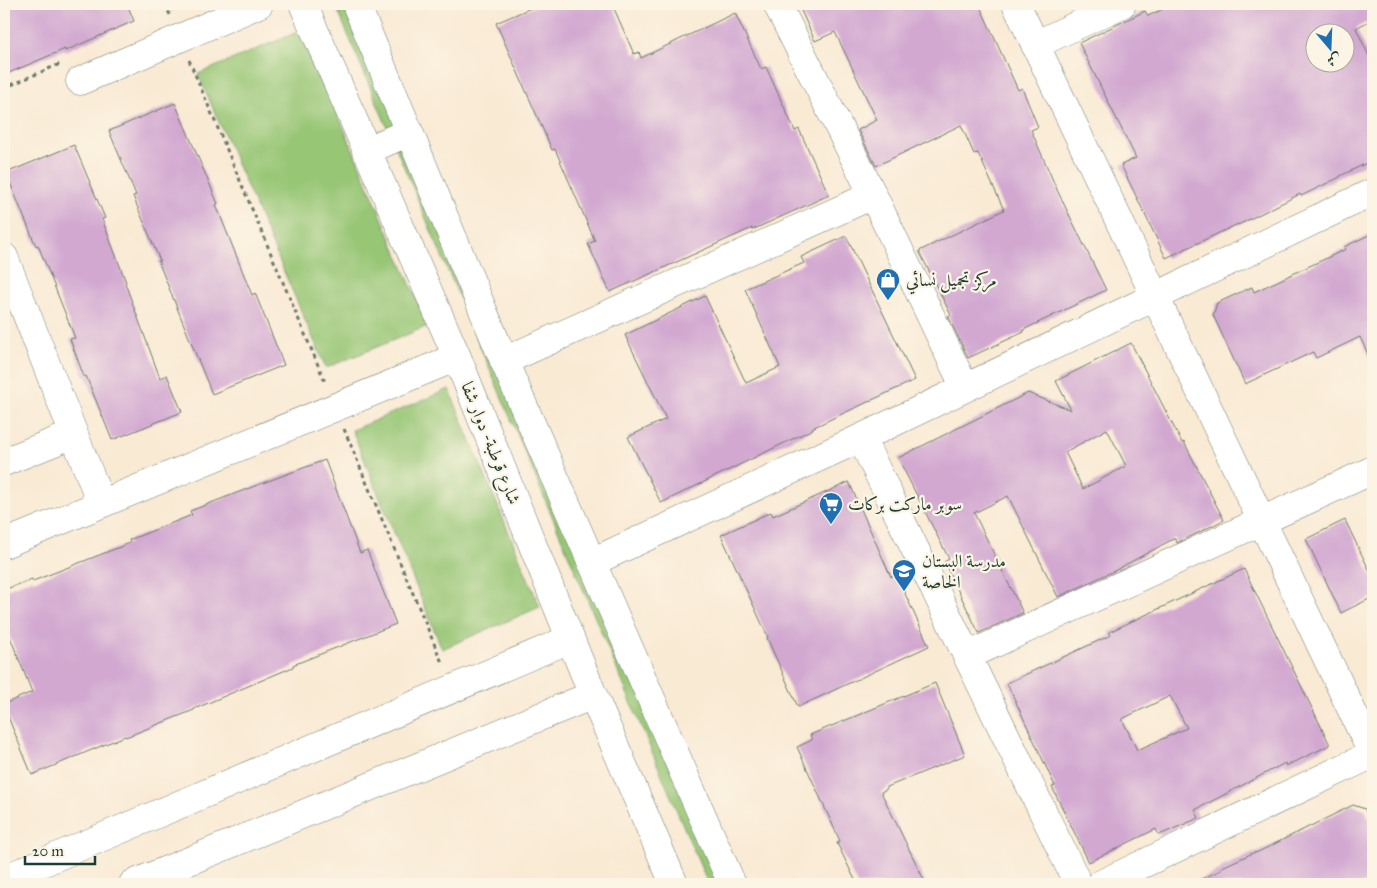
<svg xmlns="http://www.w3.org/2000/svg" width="1377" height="888" font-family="'IM FELL Great Primer',Amiri,serif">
<rect width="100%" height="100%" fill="#fcf5e5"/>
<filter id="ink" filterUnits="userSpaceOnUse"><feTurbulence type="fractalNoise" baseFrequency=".02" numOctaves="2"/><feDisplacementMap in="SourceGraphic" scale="10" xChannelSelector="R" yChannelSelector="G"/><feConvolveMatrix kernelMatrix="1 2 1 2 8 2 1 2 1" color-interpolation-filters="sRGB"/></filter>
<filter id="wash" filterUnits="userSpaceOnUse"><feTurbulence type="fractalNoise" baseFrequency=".0096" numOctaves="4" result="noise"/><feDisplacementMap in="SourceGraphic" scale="20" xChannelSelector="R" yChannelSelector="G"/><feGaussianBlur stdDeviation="1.12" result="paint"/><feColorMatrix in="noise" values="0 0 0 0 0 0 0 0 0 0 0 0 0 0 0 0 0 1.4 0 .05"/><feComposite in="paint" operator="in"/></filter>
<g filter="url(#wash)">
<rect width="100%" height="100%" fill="#f9ead4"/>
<!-- green -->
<path fill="#97c675" stroke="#5b8254" d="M 335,4 L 358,4 L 730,884 L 708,884 Z
M 302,30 L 428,326 L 326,368 L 198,74 Z
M 449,389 L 540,607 L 442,649 L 352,430 Z"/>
<g id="blocks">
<!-- building -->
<path fill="#d2a8d1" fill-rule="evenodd" d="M 4,4 L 127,4 L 134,21 L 65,51 L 65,49 L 4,75 Z
M 540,4 L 612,4 L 634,54 L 639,52 L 641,58 L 735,13 L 761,69 L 766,67 L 795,131 L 799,129 L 829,195 L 752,230 L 752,228 L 610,292 L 588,244 L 595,241 L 555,149 L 552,150 L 496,23 Z
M 798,4 L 979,4 L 1018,90 L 1022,88 L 1038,127 L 1031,130 L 1058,192 L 1106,290 L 1023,330 L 1024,332 L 968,358 L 948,316 L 951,315 L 919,251 L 1004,210 L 978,153 L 974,154 L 961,125 L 876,166 L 858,130 L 877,120 L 835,32 L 815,41 Z
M 1174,4 L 1368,4 L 1373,14 L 1373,19 L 1356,28 L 1373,65 L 1373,160 L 1340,176 L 1340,177 L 1301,196 L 1300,194 L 1238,225 L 1238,224 L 1166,258 L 1121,165 L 1136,158 L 1079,43 L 1145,11 L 1148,16 ZM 1314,32 L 1344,32 L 1344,62 L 1314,62 Z
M 175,103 L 218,204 L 216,205 L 252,295 L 255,293 L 284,365 L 212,394 L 158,261 L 160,261 L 133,196 L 136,195 L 109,131 Z
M 74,145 L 105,218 L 102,219 L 126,282 L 125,283 L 160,378 L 167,375 L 182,412 L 112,440 L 86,376 L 84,377 L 70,339 L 75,338 L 38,245 L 36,246 L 6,173 Z
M 1373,233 L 1373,365 L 1360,337 L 1316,358 L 1313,352 L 1245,384 L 1213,315 L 1217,303 L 1252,287 L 1254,292 L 1346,249 L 1344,247 Z
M 846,236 L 915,380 L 812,428 L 813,429 L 661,503 L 628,437 L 666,419 L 625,335 L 705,296 L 746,383 L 780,367 L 745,289 L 804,263 L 801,257 Z
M 1131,343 L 1182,443 L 1184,442 L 1224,520 L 1177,543 L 1175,538 L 1114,571 L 1058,597 L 1008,496 L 974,513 L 1023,613 L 979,633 L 944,562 L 949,559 L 898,458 L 1028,393 L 1071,410 L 1056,381 ZM 1107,429 L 1126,466 L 1083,489 L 1065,452 Z
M 325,460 L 360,553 L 367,550 L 396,624 L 293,665 L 293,667 L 194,709 L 194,710 L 126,737 L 125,736 L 32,775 L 4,707 L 4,704 L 32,692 L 4,622 L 4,590 L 32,579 L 33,581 L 130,543 L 129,540 L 192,515 L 190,511 L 260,484 Z
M 849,482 L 891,577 L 896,574 L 929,646 L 798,707 L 767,638 L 768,637 L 721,535 L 771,512 L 773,516 Z
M 1345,520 L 1373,578 L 1373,597 L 1341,613 L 1306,539 Z
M 1244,569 L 1330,745 L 1286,766 L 1285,763 L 1195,810 L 1199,818 L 1159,835 L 1156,829 L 1089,862 L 1052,787 L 1055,786 L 1007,683 L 1111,635 L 1109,632 ZM 1170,696 L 1187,728 L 1137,750 L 1122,719 Z
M 935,683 L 965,755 L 887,787 L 887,789 L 881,792 L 926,884 L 857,884 L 837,843 L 840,841 L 797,747 L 812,740 L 810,735 Z
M 1353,805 L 1365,809 L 1373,828 L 1373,884 L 1191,884 L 1221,870 L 1220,868 L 1255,852 L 1256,853 Z"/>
</g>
</g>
<g filter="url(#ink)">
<use href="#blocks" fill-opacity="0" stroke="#6b7a6c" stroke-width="1"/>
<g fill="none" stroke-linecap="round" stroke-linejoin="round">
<!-- minor casing -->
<g stroke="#6b7a6c" stroke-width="29">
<path id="minor" d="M 777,4 L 873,195 L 965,388
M 1016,4 L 1373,755
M 1035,45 L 1122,4
M 80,81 L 259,4
M 4,257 L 101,503
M 504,361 L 873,195
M 861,438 L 1078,884
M 4,462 L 74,434
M 4,544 L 457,357
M 592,562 L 861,438 L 1373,192
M 967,656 L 1373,470
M 4,879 L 570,639
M 133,884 L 593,695
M 1101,884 L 1373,754"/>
</g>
<!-- major casing -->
<g stroke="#6b7a6c" stroke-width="29">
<path id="major" d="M 303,4 L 457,357 L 593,695 L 674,884
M 356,4 L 504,361 L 732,884
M 366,151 L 409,132"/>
</g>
<!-- path -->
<path stroke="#6b7a6c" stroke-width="3" stroke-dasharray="4 4" stroke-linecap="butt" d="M 165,4 L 170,15
M 189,60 L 326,384
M 4,88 L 62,63
M 344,429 L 443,665"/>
<!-- minor -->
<use href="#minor" stroke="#fff" stroke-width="28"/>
<!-- major -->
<use href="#major" stroke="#fff" stroke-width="28"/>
</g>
</g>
<!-- icons -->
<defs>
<g id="shop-pin" transform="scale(1.25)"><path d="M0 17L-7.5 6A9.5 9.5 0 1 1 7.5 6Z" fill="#1f6fb2" stroke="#fcf5e5"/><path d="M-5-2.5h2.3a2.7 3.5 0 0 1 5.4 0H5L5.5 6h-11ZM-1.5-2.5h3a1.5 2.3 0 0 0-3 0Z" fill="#fff"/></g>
<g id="supermarket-pin" transform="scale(1.25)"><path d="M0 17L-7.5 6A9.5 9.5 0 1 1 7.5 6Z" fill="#1f6fb2" stroke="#fcf5e5"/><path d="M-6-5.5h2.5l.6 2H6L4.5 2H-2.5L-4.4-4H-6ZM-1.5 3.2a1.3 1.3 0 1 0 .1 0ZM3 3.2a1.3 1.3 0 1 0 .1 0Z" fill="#fff"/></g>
<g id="school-pin" transform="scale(1.25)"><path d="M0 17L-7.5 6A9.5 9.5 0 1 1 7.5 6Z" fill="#1f6fb2" stroke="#fcf5e5"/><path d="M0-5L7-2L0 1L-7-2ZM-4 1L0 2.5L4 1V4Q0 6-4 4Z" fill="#fff"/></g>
</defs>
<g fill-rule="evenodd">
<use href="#shop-pin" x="888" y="280"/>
<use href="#supermarket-pin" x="831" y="504"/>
<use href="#school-pin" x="904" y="571"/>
</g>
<g text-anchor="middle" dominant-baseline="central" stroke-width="4.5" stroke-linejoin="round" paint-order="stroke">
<!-- poi labels -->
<g font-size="18" fill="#1f3d34" stroke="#fcf5e5" text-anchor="start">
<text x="906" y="280">مركز تجميل نسائي</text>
<text x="848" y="504">سوبر ماركت بركات</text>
<text x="922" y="561">مدرسة البستان<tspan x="922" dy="21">الخاصة</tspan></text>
</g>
<!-- street labels -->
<g font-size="18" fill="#1f3d34" stroke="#fcf5e5">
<text transform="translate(491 443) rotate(68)">شارع قرطبة- دوار شفا</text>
</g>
</g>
<!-- margin -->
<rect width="1377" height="888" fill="none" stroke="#fcf5e5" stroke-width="20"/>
<!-- north arrow -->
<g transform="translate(1330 48) rotate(161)"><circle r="24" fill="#fcf5e5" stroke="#a4ab9e"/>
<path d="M0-4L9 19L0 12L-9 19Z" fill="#1f6fb2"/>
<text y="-8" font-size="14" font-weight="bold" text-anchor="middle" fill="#1f3d34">ش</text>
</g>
<!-- scale -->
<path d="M25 856v8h70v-8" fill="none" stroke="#1f3d34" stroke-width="2.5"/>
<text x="32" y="856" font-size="15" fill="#1f3d34" stroke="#fcf5e5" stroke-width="4" paint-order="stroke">20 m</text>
</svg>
